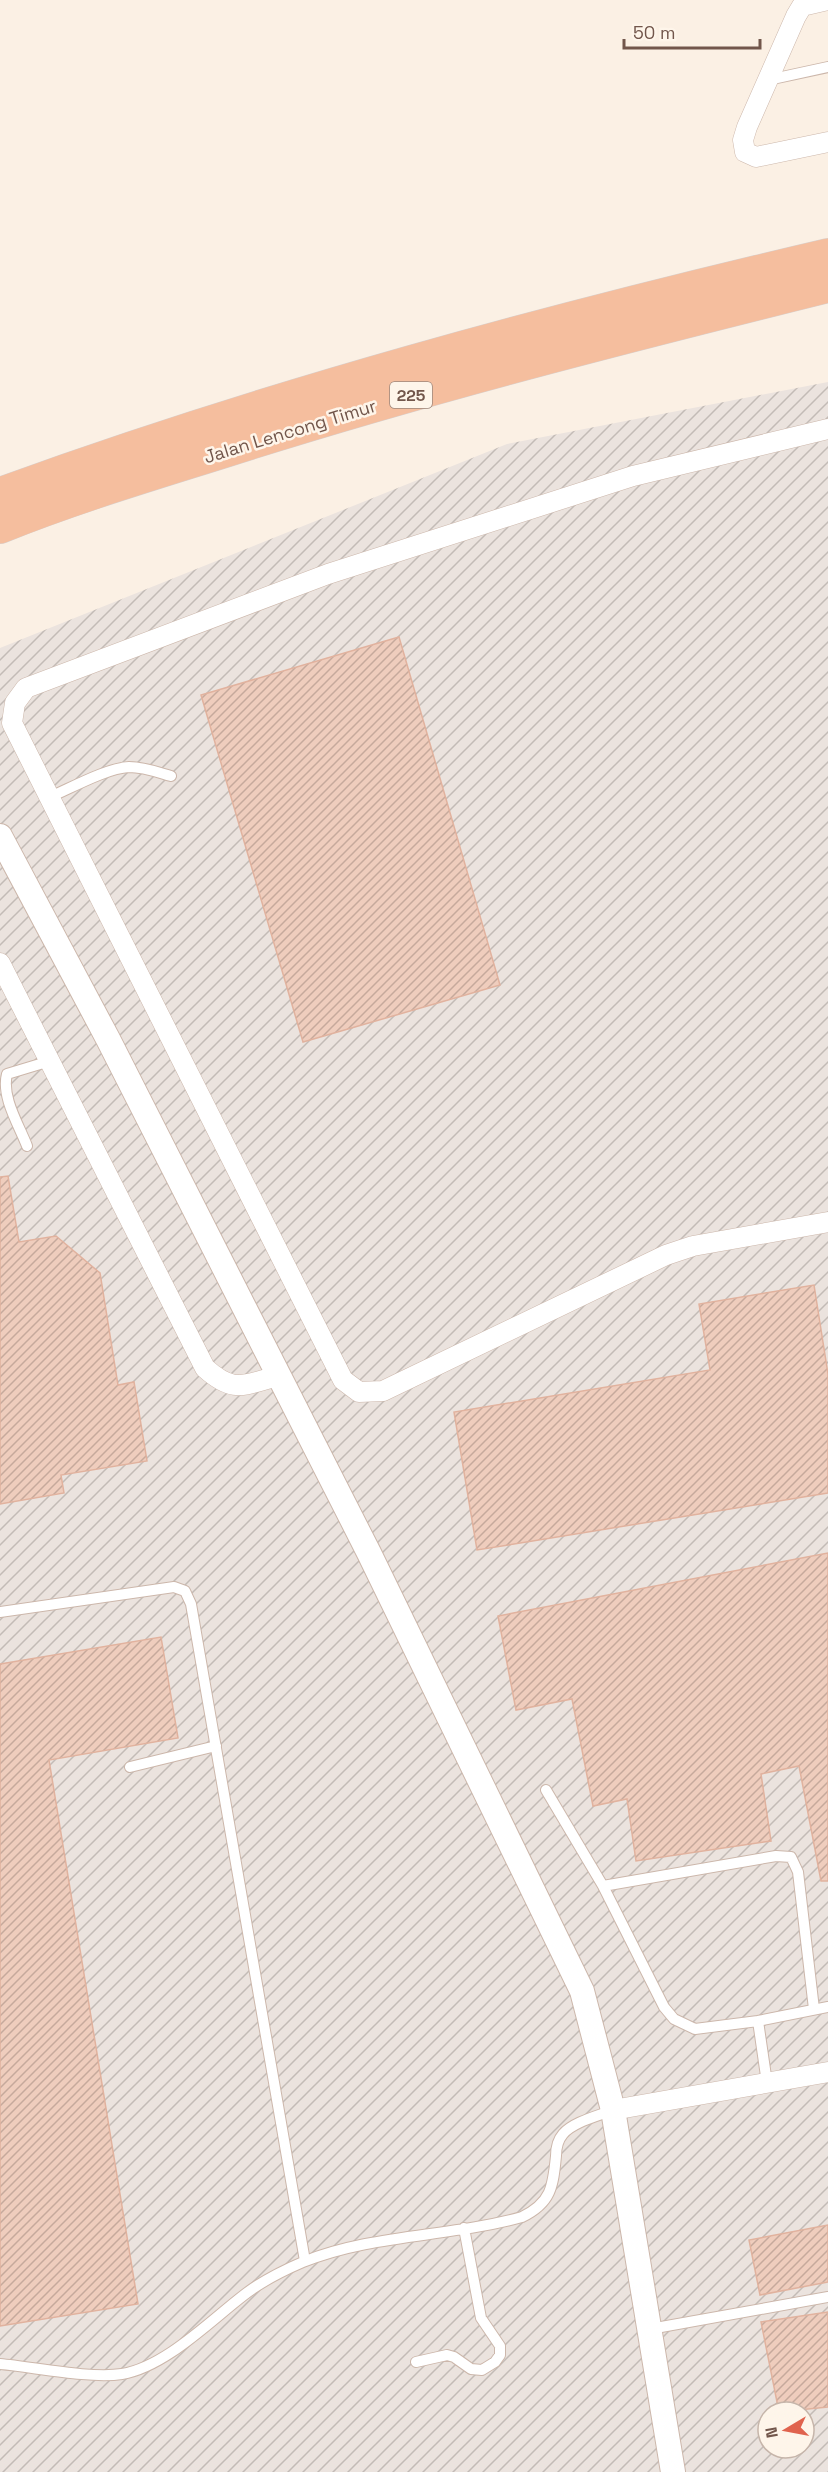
<svg xmlns="http://www.w3.org/2000/svg" width="828" height="2472" font-family="'Space Grotesk',sans-serif">
<defs>
<pattern id="industrial-furrows" width="10" height="10" patternUnits="userSpaceOnUse" patternTransform="scale(1.5)"><rect width="10" height="10" fill="#ebe3de"/><path d="M-1 1l2-2M0 10L10 0M9 11l2-2" fill="none" stroke="#c3bbb6"/></pattern>
<pattern id="building-hatch" width="6" height="6" patternUnits="userSpaceOnUse" patternTransform="scale(1.5)"><rect width="6" height="6" fill="#efcdbd"/><path d="M-1 1l2-2M0 6l6-6M5 7l2-2" fill="none" stroke="#c6a99c"/></pattern>
</defs>
<rect width="100%" height="100%" fill="#fbf0e4"/>
<!-- industrial -->
<path fill="url(#industrial-furrows)" fill-rule="evenodd" d="M 828,382 L 828,2472 L 0,2472 L 0,648 L 507,444 ZM 768,2412 L 804,2412 L 804,2448 L 768,2448 Z"/>
<!-- building -->
<path fill="url(#building-hatch)" stroke="#e1b29e" stroke-width="1.5" d="M 399,637 L 500,985 L 303,1042 L 201,695 Z
M 8,1176 L 19,1242 L 56,1236 L 100,1273 L 118,1385 L 134,1382 L 147,1461 L 61,1475 L 64,1493 L 0,1504 L 0,1177 Z
M 814,1285 L 828,1374 L 828,1493 L 477,1550 L 454,1412 L 710,1370 L 699,1304 Z
M 828,1553 L 828,1881 L 821,1881 L 799,1766 L 761,1774 L 771,1841 L 636,1861 L 627,1799 L 593,1806 L 572,1699 L 516,1710 L 498,1616 Z
M 161,1637 L 178,1738 L 49,1760 L 138,2304 L 0,2326 L 0,1664 Z
M 828,2225 L 828,2282 L 760,2295 L 749,2240 Z
M 828,2312 L 828,2407 L 779,2412 L 761,2322 Z"/>
<g fill="none" stroke-linecap="round" stroke-linejoin="round">
<!-- service casing -->
<g stroke="#ccb7ab" stroke-width="12">
<path id="service" d="M 768,80 L 828,67
M 50,797 C 71,788 107,768 129,767 C 144,767 157,772 171,776
M 27,1146 C 19,1125 1,1097 7,1074 L 50,1061
M 0,1612 L 174,1587 L 185,1591 L 191,1604 L 305,2261
M 130,1767 L 216,1746
M 546,1790 L 603,1886 L 664,2007 L 674,2019 L 695,2029 L 758,2021 L 767,2083
M 603,1886 L 776,1856 L 791,1857 L 798,1872 L 814,2009
M 758,2021 L 828,2007
M 650,2329 L 828,2297
M 416,2362 L 447,2355 L 454,2357 L 471,2369 L 482,2370 L 495,2362 L 500,2355 L 500,2346 L 481,2318 L 464,2228
M 0,2364 C 34,2367 90,2379 122,2374 C 165,2367 210,2321 244,2295 C 262,2281 282,2271 303,2262 C 372,2234 450,2237 522,2217 C 551,2203 553,2187 556,2156 C 556,2149 557,2141 563,2134 C 573,2122 598,2116 613,2110"/>
</g>
<!-- minor casing -->
<g stroke="#ccb7ab" stroke-width="21">
<path id="minor" d="M 828,0 L 802,6 L 796,16 L 747,127 L 743,140 L 745,152 L 756,157 L 828,142
M 828,429 L 633,476 L 328,574 L 26,688 L 15,703 L 12,723 L 343,1380 L 359,1392 L 383,1391 L 666,1255 L 693,1246 L 828,1222
M 0,963 L 205,1368 C 235,1395 244,1384 279,1376
M 613,2110 L 828,2072"/>
</g>
<!-- tertiary casing -->
<g stroke="#ccb7ab" stroke-width="26">
<path id="tertiary" d="M 0,836 L 108,1039 L 279,1376 L 369,1553 L 582,1991 L 613,2110 L 673,2472"/>
</g>
<!-- trunk casing -->
<g stroke="#d8d0cd" stroke-width="34">
<path id="trunk" d="M 0,494 C 269,396 550,320 828,255
M 0,527 C 74,497 152,474 228,450 C 426,387 627,336 828,286"/>
</g>
<!-- service -->
<use href="#service" stroke="#fff" stroke-width="10"/>
<!-- minor -->
<use href="#minor" stroke="#fff" stroke-width="20"/>
<!-- tertiary -->
<use href="#tertiary" stroke="#fff" stroke-width="24"/>
<!-- trunk -->
<use href="#trunk" stroke="#f5be9e" stroke-width="33"/>
</g>
<g text-anchor="middle" dominant-baseline="central" stroke-width="5" stroke-linejoin="round" paint-order="stroke">
<!-- shield labels -->
<rect fill="#fef5ea" stroke="#9c867b" stroke-width="1.5" x="390" y="382" width="42" height="26" rx="4.5"/>
<g font-size="16" font-weight="bold" fill="#72564b">
<text x="411" y="395">225</text>
</g>
<!-- street labels -->
<g font-size="18" fill="#72564b" stroke="#fef5ea">
<text transform="translate(290 431) rotate(-17)">Jalan Lencong Timur</text>
</g>
</g>
<!-- north arrow -->
<g transform="translate(786 2430) rotate(260)"><circle r="28" fill="#fef5ea" stroke="#c6b5aa" stroke-width="1.5"/>
<path d="M0-4.5L10 22L0 15L-10 22Z" fill="#e0634e"/>
<text y="-9" font-size="16" font-weight="bold" text-anchor="middle" fill="#72564b">N</text>
</g>
<!-- scale -->
<path d="M624 39v9h136v-9" fill="none" stroke="#72564b" stroke-width="3"/>
<text x="633" y="39" font-size="18" fill="#72564b" stroke="#fef5ea" stroke-width="4.5" paint-order="stroke">50 m</text>
</svg>
